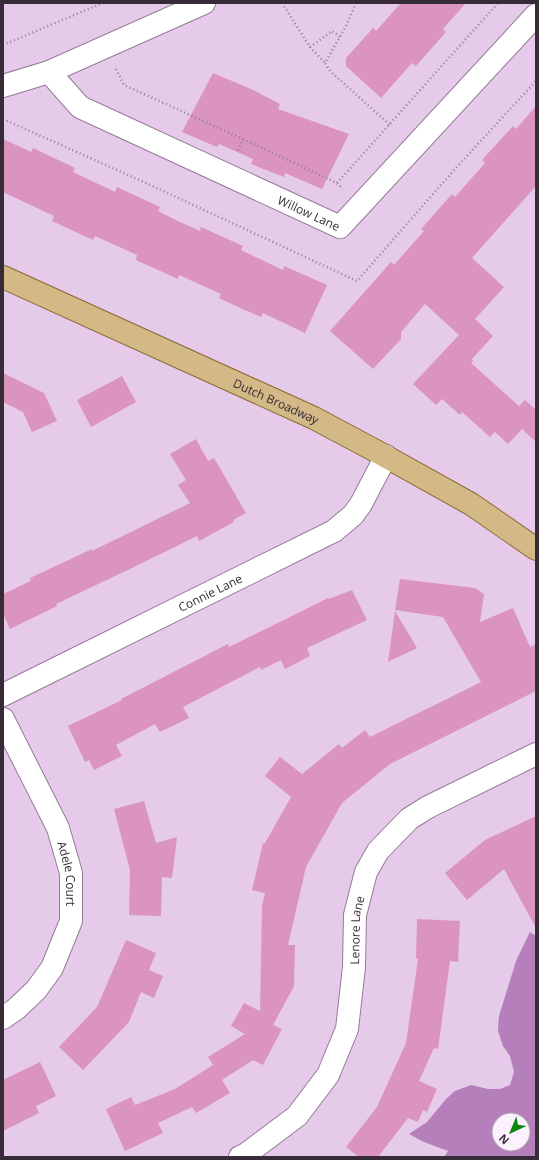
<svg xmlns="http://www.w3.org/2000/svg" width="539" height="1160" font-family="'Open Sans',sans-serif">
<rect width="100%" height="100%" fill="#e6cae9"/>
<!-- forest -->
<path fill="#b47fba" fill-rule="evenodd" d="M 530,932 L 536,936 L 536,1157 L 444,1157 L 448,1151 L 424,1142 L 409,1134 L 427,1122 L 446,1099 L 455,1091 L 471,1085 L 488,1089 L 500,1089 L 510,1085 L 514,1072 L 510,1056 L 503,1046 L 498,1031 L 499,1016 L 516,961 ZM 499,1120 L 523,1120 L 523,1144 L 499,1144 Z"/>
<!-- building -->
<path fill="#db93bf" d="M 401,3 L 466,3 L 443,29 L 446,32 L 416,66 L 412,63 L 381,98 L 346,66 L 346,58 L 373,28 L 376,31 Z
M 213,73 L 251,89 L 280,104 L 278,109 L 349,134 L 322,189 L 285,173 L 284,177 L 251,164 L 253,159 L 219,144 L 217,147 L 182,132 Z
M 536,106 L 536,186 L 472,258 L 504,287 L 475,319 L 493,336 L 472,359 L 473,361 L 471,363 L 519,406 L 525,400 L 536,410 L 536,442 L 522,429 L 508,444 L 495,432 L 490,437 L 462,412 L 460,415 L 442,399 L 436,405 L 413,384 L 459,335 L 425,304 L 401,332 L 401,339 L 373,369 L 330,331 L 391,262 L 394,265 L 424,231 L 421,229 L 452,194 L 455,197 L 485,163 L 482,160 L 513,126 L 516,129 Z
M 3,139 L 31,152 L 33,148 L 75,168 L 73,172 L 115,192 L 117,187 L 160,207 L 158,211 L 178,221 L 200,231 L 201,227 L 243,246 L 241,250 L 283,270 L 284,266 L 327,285 L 305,333 L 263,313 L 261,317 L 240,308 L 219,298 L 221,294 L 179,275 L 178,279 L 136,260 L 137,255 L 95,236 L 93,240 L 52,221 L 54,216 L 3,192 Z
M 3,373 L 44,393 L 57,421 L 32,432 L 23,412 L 3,402 Z
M 122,376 L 136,402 L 91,427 L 77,400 Z
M 196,439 L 208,461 L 214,458 L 246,513 L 233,520 L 234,522 L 199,541 L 197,536 L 134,567 L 56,604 L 57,606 L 10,629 L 3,614 L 3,594 L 31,581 L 30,578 L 92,549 L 92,551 L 190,503 L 178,485 L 186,480 L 170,454 Z
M 400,579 L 475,588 L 484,594 L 480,622 L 513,608 L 530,647 L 536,644 L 536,691 L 390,764 L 342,803 L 306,867 L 288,945 L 295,945 L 294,986 L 273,1025 L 282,1029 L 263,1065 L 253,1060 L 222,1080 L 230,1093 L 196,1113 L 192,1107 L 158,1123 L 163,1133 L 125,1151 L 106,1109 L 131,1097 L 135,1105 L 175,1089 L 213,1065 L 208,1057 L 245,1034 L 231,1026 L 244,1003 L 260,1011 L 262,906 L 265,893 L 252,890 L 263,843 L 265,843 L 291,797 L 265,776 L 280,757 L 302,774 L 339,744 L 342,748 L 365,730 L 370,737 L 481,682 L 443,617 L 395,610 Z
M 352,590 L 367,620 L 307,648 L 310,656 L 285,669 L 281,660 L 261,670 L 260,667 L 183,707 L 189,718 L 160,732 L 155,724 L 116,745 L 122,756 L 94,770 L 89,760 L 85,762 L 68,726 L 122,700 L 121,699 L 228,644 L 229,647 L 328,598 L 329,599 Z
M 395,611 L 417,648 L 388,662 Z
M 144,801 L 156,843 L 177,837 L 172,878 L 162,877 L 161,916 L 129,915 L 130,870 L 114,809 Z
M 536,816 L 536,928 L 504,869 L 467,900 L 445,873 L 485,840 Z
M 417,919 L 460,921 L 458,962 L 450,961 L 438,1049 L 434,1048 L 419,1081 L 437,1089 L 427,1112 L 423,1110 L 418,1122 L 408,1118 L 378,1157 L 359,1157 L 346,1147 L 377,1107 L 406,1043 L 418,959 L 416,958 Z
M 126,940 L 156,953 L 149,970 L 163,976 L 154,998 L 141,992 L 129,1022 L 83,1070 L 59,1047 L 97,1007 Z
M 40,1062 L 56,1096 L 36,1106 L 39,1113 L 3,1131 L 3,1080 Z"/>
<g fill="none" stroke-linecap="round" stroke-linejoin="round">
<!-- minor casing -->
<g stroke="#957b98" stroke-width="24">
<g id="minor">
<path id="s1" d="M 49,72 L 80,107 L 340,227 L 536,15"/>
<path d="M 3,86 L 49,72 L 204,3"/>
<path id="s2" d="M 3,695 L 334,531 L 353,515 L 361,504 L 386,456"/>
<path id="s3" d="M 3,719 L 58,828 L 71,873 L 71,921 L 52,968 L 36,990 L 16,1009 L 3,1018"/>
<path id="s4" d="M 240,1157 L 245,1155 L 297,1116 L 328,1075 L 347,1029 L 354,967 L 355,915 L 366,872 L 378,851 L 409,819 L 428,807 L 536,754"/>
</g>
</g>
<!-- major casing -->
<g stroke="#896934" stroke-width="24">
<g id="major">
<path id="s5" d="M 3,277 L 314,418 L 374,450 L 471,504 L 536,549"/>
</g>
</g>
<!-- path -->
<path stroke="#917e93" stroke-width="2.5" stroke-dasharray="1 3" stroke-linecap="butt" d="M 282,3 L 310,47 L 325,63
M 356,3 L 346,26 L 325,63 L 330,71 L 390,125
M 3,45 L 103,3
M 310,47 L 332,31 L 341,37
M 116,69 L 124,85 L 243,139 L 237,153
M 3,119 L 146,183 L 357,281 L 455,169 L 536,81
M 243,139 L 337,183 L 343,189
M 337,183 L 498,3"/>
<!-- minor -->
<use href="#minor" stroke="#fff" stroke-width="22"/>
<!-- major -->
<use href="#major" stroke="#d3b985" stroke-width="22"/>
</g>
<g text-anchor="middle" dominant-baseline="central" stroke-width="4" stroke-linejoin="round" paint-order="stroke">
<!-- street labels -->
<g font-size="12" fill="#362b37" stroke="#fdf1fe">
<text stroke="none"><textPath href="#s1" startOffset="299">Willow Lane</textPath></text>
<text stroke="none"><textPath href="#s5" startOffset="300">Dutch Broadway</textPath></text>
<text stroke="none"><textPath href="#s2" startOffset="231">Connie Lane</textPath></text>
<text stroke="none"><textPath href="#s3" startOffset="169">Adele Court</textPath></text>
<text stroke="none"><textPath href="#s4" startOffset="271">Lenore Lane</textPath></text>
</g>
</g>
<!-- border -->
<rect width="539" height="1160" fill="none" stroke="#362b37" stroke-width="8"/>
<!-- north arrow -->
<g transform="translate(511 1132) rotate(224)"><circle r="19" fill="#fdf1fe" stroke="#ada2ae"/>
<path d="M0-3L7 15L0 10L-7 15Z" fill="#09880d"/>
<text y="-6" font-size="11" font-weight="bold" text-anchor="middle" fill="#362b37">N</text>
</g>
</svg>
